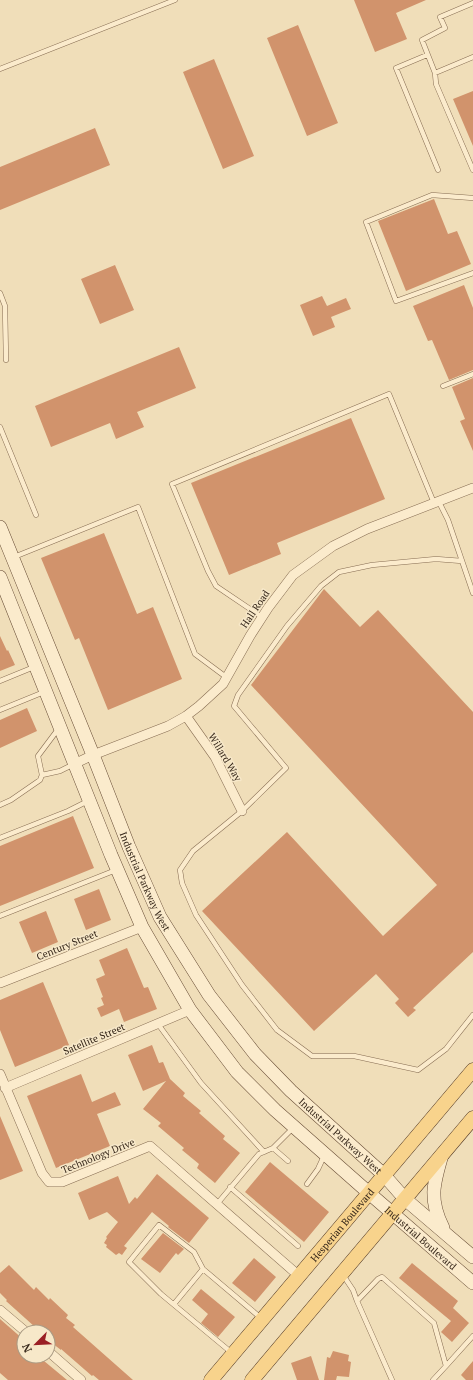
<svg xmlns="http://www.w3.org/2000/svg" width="473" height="1380" font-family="'PT Serif',serif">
<rect width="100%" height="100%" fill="#f0deb9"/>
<!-- building -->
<path fill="#d1936c" d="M 354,0 L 426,0 L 396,13 L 407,39 L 375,52 Z
M 298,25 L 338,123 L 307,136 L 267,38 Z
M 214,59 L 254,156 L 223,169 L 183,72 Z
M 473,91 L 473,146 L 453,99 Z
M 95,128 L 110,165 L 0,210 L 0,167 Z
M 434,199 L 448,234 L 457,231 L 471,264 L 406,291 L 378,221 Z
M 115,265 L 134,310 L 100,324 L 81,279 Z
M 464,285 L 473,308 L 473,370 L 449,380 L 432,340 L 428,341 L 413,306 Z
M 322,296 L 327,306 L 346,298 L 351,309 L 331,317 L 335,327 L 313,336 L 300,305 Z
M 179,347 L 196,388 L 137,412 L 144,427 L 116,439 L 110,423 L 51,447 L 35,406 Z
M 473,378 L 473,451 L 460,421 L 465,419 L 452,387 Z
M 351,418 L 385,499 L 277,543 L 281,554 L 229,575 L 191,483 Z
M 104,533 L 137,614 L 153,607 L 182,679 L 108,710 L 79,638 L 75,640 L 41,558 Z
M 324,589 L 360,627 L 378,610 L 473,712 L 473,952 L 413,1008 L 416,1010 L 408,1017 L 395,1003 L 399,999 L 376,974 L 314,1031 L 202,911 L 287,832 L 383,936 L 437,885 L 251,685 Z
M 0,636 L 7,651 L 8,650 L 15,665 L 0,671 Z
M 27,708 L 37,731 L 0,748 L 0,720 Z
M 73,816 L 94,868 L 0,906 L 0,846 Z
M 99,889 L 111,920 L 86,930 L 74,899 Z
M 46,911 L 58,942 L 32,953 L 19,922 Z
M 127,948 L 144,988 L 148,987 L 157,1009 L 124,1022 L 119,1009 L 101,1017 L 97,1008 L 104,1005 L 101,998 L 103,997 L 96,979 L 105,975 L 99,960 Z
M 43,982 L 69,1045 L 15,1067 L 0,1030 L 0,1000 Z
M 152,1045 L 159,1063 L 163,1062 L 170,1079 L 185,1093 L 183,1096 L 201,1111 L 199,1113 L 225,1136 L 223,1139 L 240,1153 L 215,1183 L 197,1168 L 199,1164 L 182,1150 L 184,1148 L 158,1126 L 161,1123 L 143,1109 L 166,1081 L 143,1091 L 128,1055 Z
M 81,1074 L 92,1102 L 115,1092 L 121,1105 L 97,1114 L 110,1146 L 56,1168 L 27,1096 Z
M 0,1116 L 23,1171 L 0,1180 Z
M 270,1162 L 329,1212 L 304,1242 L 245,1192 Z
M 157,1174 L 209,1218 L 189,1243 L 168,1227 L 169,1226 L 152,1212 L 124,1246 L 127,1248 L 122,1255 L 119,1253 L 116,1255 L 106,1247 L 107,1245 L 104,1243 L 107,1238 L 106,1237 L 118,1222 L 107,1212 L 89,1220 L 78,1193 L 118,1176 L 129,1204 L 135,1197 L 137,1199 Z
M 163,1233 L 184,1249 L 178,1255 L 176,1253 L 160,1273 L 141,1259 Z
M 254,1258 L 276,1277 L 255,1302 L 232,1283 Z
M 412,1263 L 458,1301 L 453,1308 L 469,1323 L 452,1342 L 441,1332 L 451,1321 L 399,1278 Z
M 9,1265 L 34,1290 L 36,1287 L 49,1300 L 50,1298 L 68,1315 L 66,1318 L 75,1325 L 73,1327 L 133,1380 L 99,1380 L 93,1375 L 92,1376 L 61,1349 L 61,1350 L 48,1340 L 48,1332 L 39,1332 L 34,1328 L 35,1327 L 6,1301 L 7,1300 L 0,1293 L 0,1273 Z
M 201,1289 L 235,1317 L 218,1337 L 201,1323 L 208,1314 L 192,1300 Z
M 0,1319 L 24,1340 L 24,1356 L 38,1356 L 67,1380 L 8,1380 L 0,1373 Z
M 333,1351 L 349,1355 L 348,1361 L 351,1362 L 349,1377 L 337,1376 L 336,1380 L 324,1380 L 327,1357 L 330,1358 Z
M 311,1356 L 319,1380 L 297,1380 L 291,1363 Z
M 473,1361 L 473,1380 L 466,1380 L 461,1375 Z"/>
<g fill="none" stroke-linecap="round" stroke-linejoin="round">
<!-- lane casing -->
<g stroke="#876d53" stroke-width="5.5">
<path id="lane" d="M 473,3 L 440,17 L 445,28 L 422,40 L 435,73 L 473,57
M 427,55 L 396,68 L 438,170
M 0,69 L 175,0
M 435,73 L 436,84 L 473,170
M 473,198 L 432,195 L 366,222 L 396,301 L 473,273
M 0,293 L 5,306 L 6,360
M 443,386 L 473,374
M 0,427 L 36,515
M 439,502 L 448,520 L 473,593
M 14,557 L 138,507 L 195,654 L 226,677
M 462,561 L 436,559 L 372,565 L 339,572 L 321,586 L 287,626 L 238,695 L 234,706 L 286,768 L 242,811 L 193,851 L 180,870 L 182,883 L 196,915 L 242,985 L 277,1030 L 312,1056 L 354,1056 L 418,1070 L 446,1049 L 473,1015
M 262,617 L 216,586 L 208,571 L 172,484 L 389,394 L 434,503
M 0,681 L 34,667
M 0,710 L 44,692
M 42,775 L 60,771 L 74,764
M 0,805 L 11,800 L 40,780 L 42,775 L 38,756 L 59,728
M 0,838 L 68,811 L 88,801
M 0,916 L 116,870
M 158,1024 L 201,1083 L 264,1152
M 273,1148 L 288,1161
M 307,1184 L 318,1169 L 324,1156
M 230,1187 L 298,1246
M 217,1204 L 259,1154 L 273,1148 L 293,1128
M 343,1275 L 353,1290 L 357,1301
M 174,1304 L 203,1269
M 232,1353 L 161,1294 L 129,1262 L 159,1225 L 194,1252 L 203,1269 L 261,1318
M 446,1366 L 473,1336
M 392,1380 L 357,1301 L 378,1279 L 382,1277 L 434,1323 L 446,1366 L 433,1380"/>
</g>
<!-- street casing -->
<g stroke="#876d53" stroke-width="10">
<path id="street" d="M 186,716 L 215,757 L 242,811
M 74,764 L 93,755 L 168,726 L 186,716 L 199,706 L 223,684 L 250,636 L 268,608 L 293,575 L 333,546 L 367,529 L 473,488
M 0,983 L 142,927
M 0,1074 L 42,1173 L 49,1182 L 62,1182 L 150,1146 L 298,1275
M 5,1088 L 190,1010
M 0,1310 L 26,1332
M 48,1351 L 81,1380"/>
</g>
<!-- secondary casing -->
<g stroke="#694e37" stroke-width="14">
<g id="secondary">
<path id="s1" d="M 0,527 L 93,755 L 129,847 L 160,917 L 209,995 L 255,1054 L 291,1091 L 384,1175 L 405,1199 L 473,1257"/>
<path id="s2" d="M 0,577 L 111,855 L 142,927 L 190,1010 L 237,1072 L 275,1110 L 369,1193 L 473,1283"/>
<path d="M 442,1155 C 433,1185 429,1200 443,1228"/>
</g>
</g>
<!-- primary casing -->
<g stroke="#543b28" stroke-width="15">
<g id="primary">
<path id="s3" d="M 211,1380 L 473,1070"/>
<path d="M 252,1380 L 473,1118"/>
</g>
</g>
<!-- lane -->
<use href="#lane" stroke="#fbebcc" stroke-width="4.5"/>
<!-- street -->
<use href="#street" stroke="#fbebcc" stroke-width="9"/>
<!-- secondary -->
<use href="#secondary" stroke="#fbebcc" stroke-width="13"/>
<!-- primary -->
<use href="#primary" stroke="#f8d38c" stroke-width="14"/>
</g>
<g text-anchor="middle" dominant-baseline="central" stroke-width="3" stroke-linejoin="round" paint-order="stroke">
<!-- street labels -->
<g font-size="10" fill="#352619" stroke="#f7e8c9">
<text transform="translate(255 609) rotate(-56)">Hall Road</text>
<text transform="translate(225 757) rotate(59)">Willard Way</text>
<text stroke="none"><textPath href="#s1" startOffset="383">Industrial Parkway West</textPath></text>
<text transform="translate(67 945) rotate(-22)">Century Street</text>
<text transform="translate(94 1039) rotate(-23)">Satellite Street</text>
<text stroke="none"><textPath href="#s1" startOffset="707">Industrial Parkway West</textPath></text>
<text transform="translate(98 1156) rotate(-22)">Technology Drive</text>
<text stroke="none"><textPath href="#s3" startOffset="203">Hesperian Boulevard</textPath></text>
<text stroke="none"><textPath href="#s2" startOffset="799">Industrial Boulevard</textPath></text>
</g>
</g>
<!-- north arrow -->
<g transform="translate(36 1344) rotate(246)"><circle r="19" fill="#f7e8c9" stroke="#a99a83"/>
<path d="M0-3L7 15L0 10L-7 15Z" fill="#9a1f24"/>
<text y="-6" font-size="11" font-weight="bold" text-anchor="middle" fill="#352619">N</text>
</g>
</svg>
